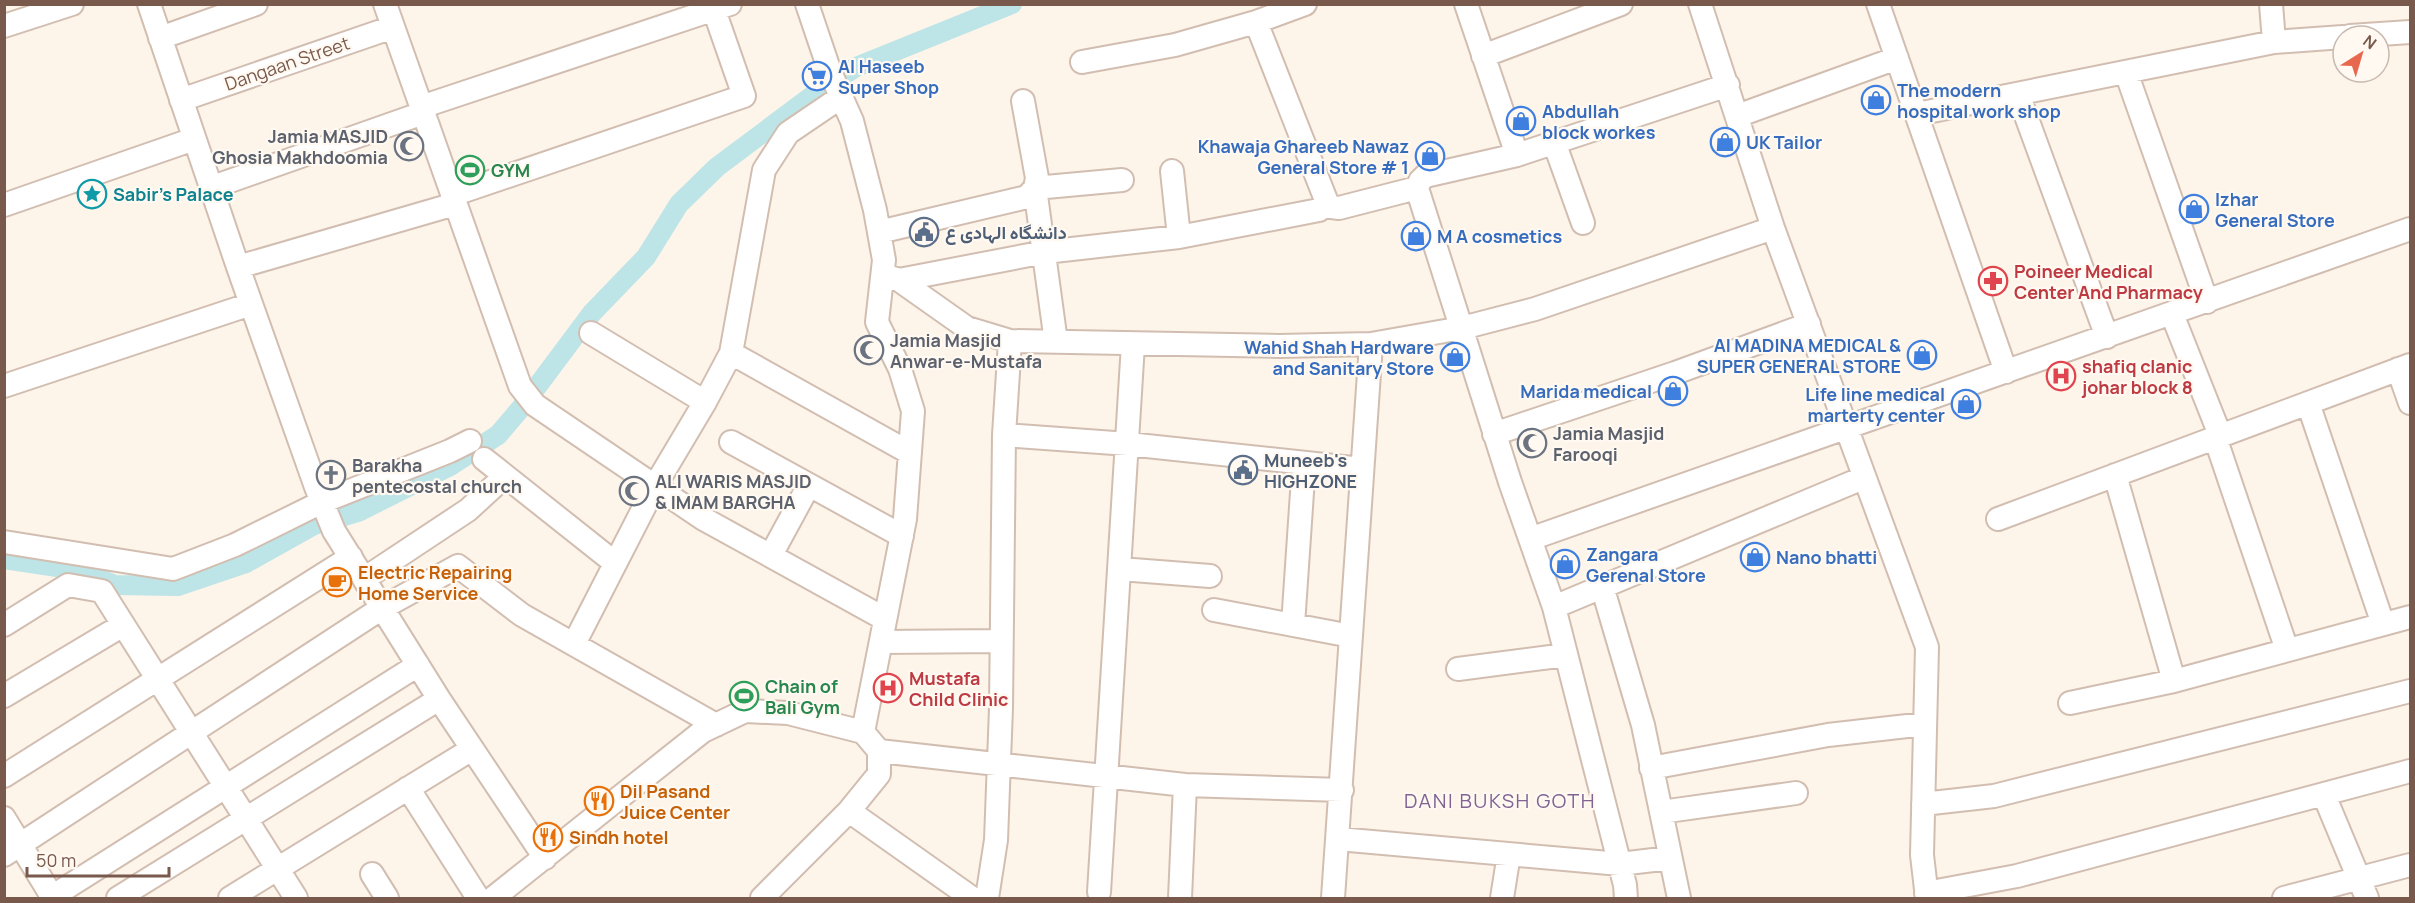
<svg xmlns="http://www.w3.org/2000/svg" width="2415" height="903" font-family="Manrope,Vazirmatn,sans-serif">
<rect width="100%" height="100%" fill="#fdf4ea"/>
<g fill="none" stroke-linecap="round" stroke-linejoin="round">
<!-- canal -->
<path stroke="#bde4e7" stroke-width="20" d="M 4,559 L 77,570 L 115,585 L 178,586 L 246,563 L 314,525 L 358,512 L 450,466 L 498,435 L 521,408 L 592,313 L 646,257 L 679,204 L 717,167 L 820,90 L 856,67 L 1012,4"/>
<!-- minor casing -->
<g stroke="#d2beb1" stroke-width="26">
<path id="minor" d="M 149,4 L 238,267 L 316,487 L 334,531 L 439,699 L 545,858
M 385,4 L 520,386 L 535,405 L 702,518 L 885,619
M 1466,4 L 1517,155
M 1700,4 L 1773,228 L 1927,647 L 1922,855 L 1927,898
M 1878,4 L 2006,372
M 2271,4 L 2274,42
M 4,26 L 72,4
M 2350,36 L 2410,32
M 160,38 L 256,4
M 1483,56 L 1621,4
M 1082,62 L 1175,45 L 1256,22 L 1305,4
M 2126,72 L 2207,302
M 2018,94 L 2107,337
M 181,100 L 393,27
M 421,107 L 730,4
M 1917,114 L 2274,42 L 2343,37
M 1737,116 L 1897,58
M 1554,142 L 1583,223
M 1172,171 L 1179,237
M 210,188 L 423,113
M 452,195 L 744,96 L 714,10
M 4,205 L 194,139
M 1324,206 L 1339,208 L 1417,188
M 879,232 L 1027,197 L 1035,188 L 1037,178 L 1023,101
M 238,267 L 455,204
M 884,275 L 899,280 L 967,328 L 1010,341 L 1279,346 L 1371,344 L 1462,328 L 1535,309 L 1773,228
M 899,280 L 1045,252 L 1179,237 L 1319,210 L 1324,206 L 1326,200 L 1256,22
M 2172,314 L 2220,435
M 591,333 L 705,402
M 1056,342 L 1035,188 L 1122,180
M 731,353 L 910,453
M 2398,369 L 2410,403
M 4,386 L 251,304
M 2308,403 L 2383,624
M 1494,434 L 1675,373 L 1809,324
M 1004,435 L 1128,444 L 1362,469
M 2215,437 L 2287,650
M 731,442 L 902,536
M 484,459 L 615,563
M 2115,475 L 2174,681
M 1998,519 L 2410,365
M 1530,539 L 2410,229
M 4,542 L 173,569 L 235,545 L 322,502 L 450,451 L 470,441
M 771,555 L 809,485
M 1120,569 L 1210,576
M 364,579 L 468,510 L 505,476
M 1602,586 L 1643,725 L 1679,898
M 1554,607 L 1863,478
M 1214,610 L 1351,636
M 4,625 L 68,585 L 102,591 L 296,898
M 1293,625 L 1304,463
M 881,642 L 1001,641
M 574,644 L 655,486 L 705,402 L 731,353 L 764,170 L 788,133 L 841,97
M 1458,669 L 1566,655
M 4,696 L 123,625
M 2070,703 L 2174,681 L 2410,617
M 879,751 L 1185,785 L 1342,790
M 1651,768 L 1828,735 L 1925,724
M 4,776 L 351,557
M 408,788 L 478,898
M 2324,795 L 2367,898
M 1923,804 L 1994,796 L 2410,691
M 849,811 L 972,898
M 1661,812 L 1796,793
M 4,818 L 53,898
M 1338,839 L 1620,864 L 1670,858
M 4,855 L 382,608 L 458,566 L 522,615 L 716,725
M 372,874 L 387,898
M 1099,892 L 1133,344
M 1926,893 L 2017,876 L 2410,771
M 50,898 L 418,665
M 118,898 L 439,699
M 230,898 L 472,749
M 493,898 L 703,731 L 745,711 L 788,713 L 863,732
M 762,898 L 849,811 L 879,774 L 879,751 L 863,732 L 905,519 L 913,411 L 900,369 L 877,322 L 884,260 L 875,210 L 852,121 L 830,72 L 807,4
M 987,898 L 996,840 L 1001,708 L 1004,435 L 1010,341
M 1180,898 L 1185,785
M 1333,898 C 1347,714 1357,529 1371,344
M 1502,898 L 1509,854
M 1626,898 L 1625,885 L 1554,607 L 1510,482 L 1417,188 L 1420,181 L 1425,176 L 1517,155 L 1728,85
M 2284,898 L 2410,865"/>
</g>
<!-- minor -->
<use href="#minor" stroke="#fff" stroke-width="22"/>
</g>
<!-- icons -->
<defs>
<g id="supermarket-ring" transform="scale(1.5)"><circle r="9.5" fill="#fff9f1" stroke="#3f7fe0" stroke-width="1.5"/><path d="M-6-5.5h2.5l.6 2H6L4.5 2H-2.5L-4.4-4H-6ZM-1.5 3.2a1.3 1.3 0 1 0 .1 0ZM3 3.2a1.3 1.3 0 1 0 .1 0Z" fill="#3f7fe0"/></g>
<g id="shop-ring" transform="scale(1.5)"><circle r="9.5" fill="#fff9f1" stroke="#3f7fe0" stroke-width="1.5"/><path d="M-5-2.5h2.3a2.7 3.5 0 0 1 5.4 0H5L5.5 6h-11ZM-1.5-2.5h3a1.5 2.3 0 0 0-3 0Z" fill="#3f7fe0"/></g>
<g id="mosque-ring" transform="scale(1.5)"><circle r="9.5" fill="#fff9f1" stroke="#6b7280" stroke-width="1.5"/><path d="M3.5-4.9A6 6 0 1 0 3.5 4.9A5 5 0 1 1 3.5-4.9Z" fill="#6b7280"/></g>
<g id="stadium-ring" transform="scale(1.5)"><circle r="9.5" fill="#fff9f1" stroke="#2e9e5b" stroke-width="1.5"/><path d="M0-5a6.5 5 0 1 0 0 10a6.5 5 0 1 0 0-10ZM-3.5-1.8h7v3.6h-7Z" fill="#2e9e5b"/></g>
<g id="sight-ring" transform="scale(1.5)"><circle r="9.5" fill="#fff9f1" stroke="#0f9aa8" stroke-width="1.5"/><path d="M0-6L1.8-2.2L6-1.7L2.9 1.2L3.7 5.4L0 3.3L-3.7 5.4L-2.9 1.2L-6-1.7L-1.8-2.2Z" fill="#0f9aa8"/></g>
<g id="civic-ring" transform="scale(1.5)"><circle r="9.5" fill="#fff9f1" stroke="#5c6f8a" stroke-width="1.5"/><path d="M-.6-6.5H3V-4.5H.6V-3L4-1V1h2V6H-6V1h2V-1L-.6-3ZM-1.2 2.5V6h2.4V2.5Z" fill="#5c6f8a"/></g>
<g id="pharmacy-ring" transform="scale(1.5)"><circle r="9.5" fill="#fff9f1" stroke="#e0444e" stroke-width="1.5"/><path d="M-2-6h4v4h4v4h-4v4h-4v-4h-4v-4h4Z" fill="#e0444e"/></g>
<g id="hospital-ring" transform="scale(1.5)"><circle r="9.5" fill="#fff9f1" stroke="#e0444e" stroke-width="1.5"/><path d="M-5-5h3v3.5h4V-5h3V5h-3V1.5h-4V5h-3Z" fill="#e0444e"/></g>
<g id="church-ring" transform="scale(1.5)"><circle r="9.5" fill="#fff9f1" stroke="#6b7280" stroke-width="1.5"/><path d="M-1.2-6h2.4v3.5h3.3v2.4h-3.3V6h-2.4V-.1h-3.3v-2.4h3.3Z" fill="#6b7280"/></g>
<g id="cafe-ring" transform="scale(1.5)"><circle r="9.5" fill="#fff9f1" stroke="#e8710a" stroke-width="1.5"/><path d="M-5.5-4.5H6V0H3Q3 3.5 0 3.5H-2.5Q-5.5 3.5-5.5 0ZM3-3.2v2h1.7v-2ZM-6 4.5H4V6H-6Z" fill="#e8710a"/></g>
<g id="restaurant-ring" transform="scale(1.5)"><circle r="9.5" fill="#fff9f1" stroke="#e8710a" stroke-width="1.5"/><path d="M-5-6h1v4h1v-4h1v4h1v-4h1v5L-1.5 .5V6h-2V.5L-5-1ZM5-6V6H3V1.5H1.5Q1.5-4 5-6Z" fill="#e8710a"/></g>
</defs>
<g fill-rule="evenodd">
<use href="#supermarket-ring" x="817" y="76"/>
<use href="#shop-ring" x="1876" y="100"/>
<use href="#shop-ring" x="1521" y="121"/>
<use href="#shop-ring" x="1725" y="142"/>
<use href="#mosque-ring" x="409" y="146"/>
<use href="#shop-ring" x="1430" y="156"/>
<use href="#stadium-ring" x="470" y="170"/>
<use href="#sight-ring" x="92" y="194"/>
<use href="#shop-ring" x="2194" y="209"/>
<use href="#civic-ring" x="924" y="232"/>
<use href="#shop-ring" x="1416" y="236"/>
<use href="#pharmacy-ring" x="1993" y="281"/>
<use href="#mosque-ring" x="869" y="350"/>
<use href="#shop-ring" x="1922" y="355"/>
<use href="#shop-ring" x="1455" y="357"/>
<use href="#hospital-ring" x="2061" y="376"/>
<use href="#shop-ring" x="1673" y="391"/>
<use href="#shop-ring" x="1966" y="404"/>
<use href="#mosque-ring" x="1532" y="443"/>
<use href="#civic-ring" x="1243" y="470"/>
<use href="#church-ring" x="331" y="475"/>
<use href="#mosque-ring" x="634" y="491"/>
<use href="#shop-ring" x="1755" y="557"/>
<use href="#shop-ring" x="1565" y="564"/>
<use href="#cafe-ring" x="337" y="582"/>
<use href="#hospital-ring" x="888" y="688"/>
<use href="#stadium-ring" x="744" y="696"/>
<use href="#restaurant-ring" x="599" y="801"/>
<use href="#restaurant-ring" x="548" y="837"/>
</g>
<g text-anchor="middle" dominant-baseline="central" stroke-width="4.5" stroke-linejoin="round" paint-order="stroke">
<!-- street labels -->
<g font-size="18" fill="#79594c" stroke="#fff9f1">
<text transform="translate(287 63) rotate(-19)">Dangaan Street</text>
</g>
<!-- shop labels -->
<g font-size="18" font-weight="bold" fill="#366cbe" stroke="#fff9f1" text-anchor="start">
<text x="838" y="66">Al Haseeb<tspan x="838" dy="21">Super Shop</tspan></text>
<text x="1897" y="90">The modern<tspan x="1897" dy="21">hospital work shop</tspan></text>
<text x="1542" y="111">Abdullah<tspan x="1542" dy="21">block workes</tspan></text>
<text x="1746" y="142">UK Tailor</text>
<text x="1409" y="146" text-anchor="end">Khawaja Ghareeb Nawaz<tspan x="1409" dy="21">General Store # 1</tspan></text>
<text x="2215" y="199">Izhar<tspan x="2215" dy="21">General Store</tspan></text>
<text x="1437" y="236">M A cosmetics</text>
<text x="1901" y="345" text-anchor="end">Al MADINA MEDICAL &amp;<tspan x="1901" dy="21">SUPER GENERAL STORE</tspan></text>
<text x="1434" y="347" text-anchor="end">Wahid Shah Hardware<tspan x="1434" dy="21">and Sanitary Store</tspan></text>
<text x="1652" y="391" text-anchor="end">Marida medical</text>
<text x="1945" y="394" text-anchor="end">Life line medical<tspan x="1945" dy="21">marterty center</tspan></text>
<text x="1586" y="554">Zangara<tspan x="1586" dy="21">Gerenal Store</tspan></text>
<text x="1776" y="557">Nano bhatti</text>
</g>
<!-- worship labels -->
<g font-size="18" font-weight="bold" fill="#5b616d" stroke="#fff9f1" text-anchor="start">
<text x="388" y="136" text-anchor="end">Jamia MASJID<tspan x="388" dy="21">Ghosia Makhdoomia</tspan></text>
<text x="890" y="340">Jamia Masjid<tspan x="890" dy="21">Anwar-e-Mustafa</tspan></text>
<text x="1553" y="433">Jamia Masjid<tspan x="1553" dy="21">Farooqi</tspan></text>
<text x="352" y="465">Barakha<tspan x="352" dy="21">pentecostal church</tspan></text>
<text x="655" y="481">ALI WARIS MASJID<tspan x="655" dy="21">&amp; IMAM BARGHA</tspan></text>
</g>
<!-- leisure labels -->
<g font-size="18" font-weight="bold" fill="#27864d" stroke="#fff9f1" text-anchor="start">
<text x="491" y="170">GYM</text>
<text x="765" y="686">Chain of<tspan x="765" dy="21">Bali Gym</tspan></text>
</g>
<!-- culture labels -->
<g font-size="18" font-weight="bold" fill="#0d838f" stroke="#fff9f1" text-anchor="start">
<text x="113" y="194">Sabir's Palace</text>
</g>
<!-- service labels -->
<g font-size="18" font-weight="bold" fill="#4e5e75" stroke="#fff9f1" text-anchor="start">
<text x="945" y="232">دانشگاہ الہادی ع</text>
<text x="1264" y="460">Muneeb's<tspan x="1264" dy="21">HIGHZONE</tspan></text>
</g>
<!-- health labels -->
<g font-size="18" font-weight="bold" fill="#be3a42" stroke="#fff9f1" text-anchor="start">
<text x="2014" y="271">Poineer Medical<tspan x="2014" dy="21">Center And Pharmacy</tspan></text>
<text x="2082" y="366">shafiq clanic<tspan x="2082" dy="21">johar block 8</tspan></text>
<text x="909" y="678">Mustafa<tspan x="909" dy="21">Child Clinic</tspan></text>
</g>
<!-- food labels -->
<g font-size="18" font-weight="bold" fill="#c56008" stroke="#fff9f1" text-anchor="start">
<text x="358" y="572">Electric Repairing<tspan x="358" dy="21">Home Service</tspan></text>
<text x="620" y="791">Dil Pasand<tspan x="620" dy="21">Juice Center</tspan></text>
<text x="569" y="837">Sindh hotel</text>
</g>
<!-- neighbourhood labels -->
<g font-size="20" letter-spacing="1.5" fill="#816494" stroke="#fff9f1">
<text x="1500" y="800">DANI BUKSH GOTH</text>
</g>
</g>
<!-- border -->
<rect width="2415" height="903" fill="none" stroke="#79594c" stroke-width="12"/>
<!-- north arrow -->
<g transform="translate(2361 54) rotate(37)"><circle r="28" fill="#fff9f1" stroke="#c9b9af" stroke-width="1.5"/>
<path d="M0-4.5L10 22L0 15L-10 22Z" fill="#e7684e"/>
<text y="-9" font-size="16" font-weight="bold" text-anchor="middle" fill="#79594c">N</text>
</g>
<!-- scale -->
<path d="M27 867v9h142v-9" fill="none" stroke="#79594c" stroke-width="3"/>
<text x="36" y="867" font-size="18" fill="#79594c" stroke="#fff9f1" stroke-width="4.5" paint-order="stroke">50 m</text>
</svg>
